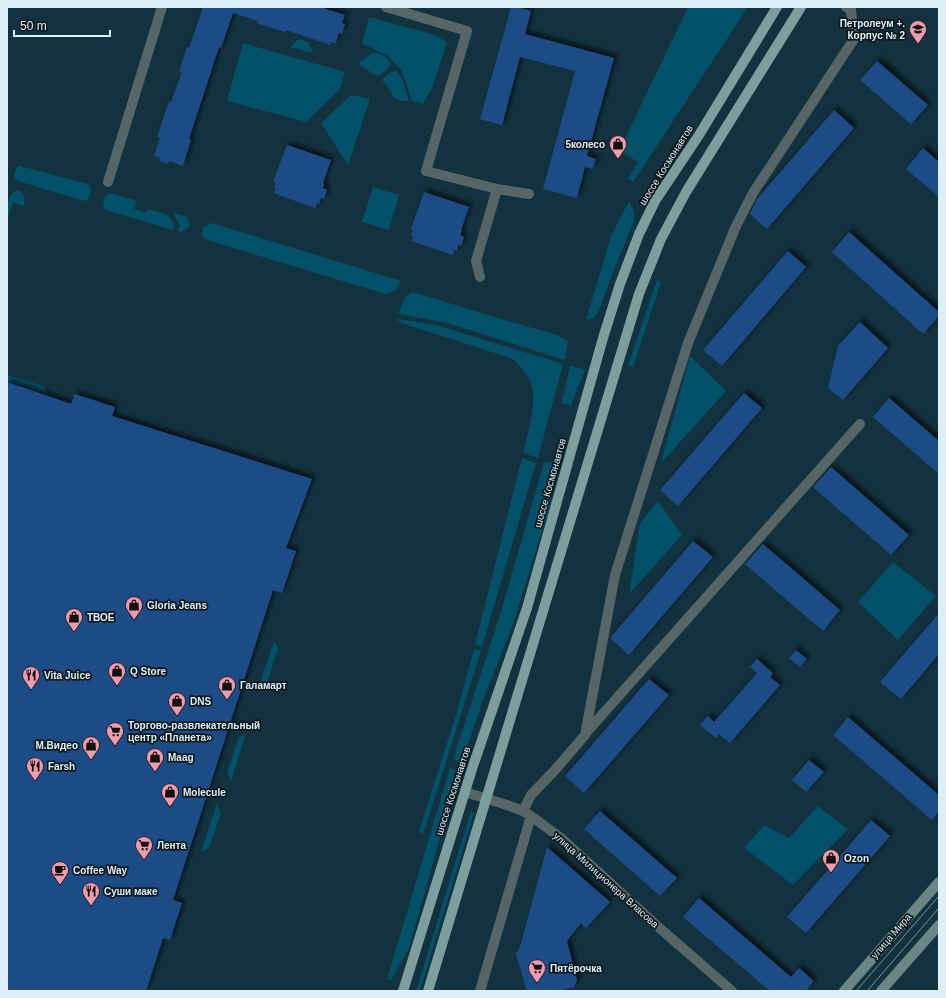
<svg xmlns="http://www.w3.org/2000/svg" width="946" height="998" font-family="Arial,sans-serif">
<defs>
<filter id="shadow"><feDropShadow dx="3.5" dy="-3.5" stdDeviation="2" flood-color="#0009"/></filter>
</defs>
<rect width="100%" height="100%" fill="#12323f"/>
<!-- green -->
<path fill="#025169" d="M 688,7 L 748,7 L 633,182 L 628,179 L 638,162 L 619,151 Z
M 369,17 L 435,35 L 447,42 L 433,86 L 423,104 L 412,101 L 402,71 L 388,56 L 362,43 Z
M 299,39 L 308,42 L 313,53 L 290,47 Z
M 243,43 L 345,72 L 340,89 L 306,122 L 227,101 Z
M 372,53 C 381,53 387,56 391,65 L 386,71 L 377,76 L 358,64 Z
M 395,70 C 403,76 406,91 409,101 L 401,101 L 394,98 L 389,89 L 382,80 L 388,74 Z
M 351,95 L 370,99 L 348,165 L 321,123 Z
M 20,166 L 88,184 L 91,190 L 90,196 L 87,200 L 84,201 L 18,181 L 15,179 L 14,174 L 17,167 Z
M 373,187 L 399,195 L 389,230 L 362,222 Z
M 15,191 L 20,191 C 25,195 26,200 23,206 L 13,202 L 7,222 C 7,210 5,199 15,191 Z
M 110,193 L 137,201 L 134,209 L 145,213 L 148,209 L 168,215 L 175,225 L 173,230 L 106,210 L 103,207 L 105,196 Z
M 629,201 L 634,211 L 634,221 L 615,267 L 599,310 L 594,318 L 586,320 L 611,236 Z
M 173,213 L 187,217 L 190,225 L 188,228 L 181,232 L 178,231 L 180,225 Z
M 212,223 L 401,281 L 395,291 L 385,294 L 214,242 L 204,238 L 202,235 L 203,227 Z
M 657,280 L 661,282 L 633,367 L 628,365 Z
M 413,292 L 501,319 L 554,334 L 568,341 L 565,360 L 447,323 L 399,314 C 402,305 403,295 413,292 Z
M 397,319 L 436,325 L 563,364 L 538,458 L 523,453 C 528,433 536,407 532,387 C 530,376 520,366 513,359 L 402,323 L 397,320 Z
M 690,356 L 726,391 L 661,463 Z
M 570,365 L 585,370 L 571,405 L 562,404 L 562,401 Z
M 7,375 L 44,386 L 47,394 L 7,381 Z
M 522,458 L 536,463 L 482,647 L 475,644 Z
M 544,462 L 556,462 L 550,506 L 511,630 L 484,697 L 462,762 L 453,759 L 500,615 Z
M 658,501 L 682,535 L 629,594 L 640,523 Z
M 893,562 L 936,596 L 898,640 L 858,602 Z
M 274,641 L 278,648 L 266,686 L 258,689 Z
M 474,649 L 481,651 L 423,835 L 419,831 L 456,715 Z
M 246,734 L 231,781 L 227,773 L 239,737 Z
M 450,768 L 459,771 L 409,948 L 391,980 L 387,979 Z
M 217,803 L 221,813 L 209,848 L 201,852 Z
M 818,806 L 848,829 L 793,885 L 744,848 L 764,825 L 789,838 Z
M 471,811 L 474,813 L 420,991 L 416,991 Z"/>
<!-- building -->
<path fill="#1e4c85" filter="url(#shadow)" d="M 203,7 L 320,7 L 345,15 L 342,23 L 345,24 L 342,34 L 339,33 L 336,43 L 331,42 L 331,45 L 286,30 L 286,32 L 266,26 L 257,23 L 258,21 L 233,13 L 221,48 L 219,47 L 189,139 L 191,140 L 183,166 L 169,161 L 168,164 L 159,161 L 160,158 L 154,156 L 160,138 L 157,137 L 169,101 L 171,102 L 182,72 L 179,71 L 187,47 L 189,48 Z
M 511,7 L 517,7 L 531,11 L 525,34 L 614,58 L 587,156 L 596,159 L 593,169 L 585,167 L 577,198 L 543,189 L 575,71 L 520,57 L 502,125 L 480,119 Z
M 877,61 L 928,105 L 911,124 L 860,80 Z
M 834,110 L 854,128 L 767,229 L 750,214 L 757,199 Z
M 287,145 L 331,160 L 323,183 L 324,184 L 323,188 L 327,190 L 324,199 L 321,198 L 319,204 L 317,203 L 315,208 L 274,193 L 276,189 L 274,188 L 276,182 L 273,182 Z
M 923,148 L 939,162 L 939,197 L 906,169 Z
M 424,192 L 469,207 L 461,230 L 462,231 L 460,235 L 464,237 L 461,246 L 458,245 L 457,251 L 454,250 L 453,255 L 412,241 L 413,236 L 411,236 L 413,230 L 411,229 Z
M 849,232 L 939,312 L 939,316 L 923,334 L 832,252 Z
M 788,251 L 806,267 L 722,366 L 703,350 Z
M 860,322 L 888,348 L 843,400 L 828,388 L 838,346 Z
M 7,382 L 71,404 L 75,394 L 115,407 L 112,416 L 312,479 L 286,548 L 296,551 L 282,593 L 273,590 L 173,900 L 182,903 L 170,940 L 163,938 L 146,991 L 7,991 Z
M 744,393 L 762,408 L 678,506 L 660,490 Z
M 889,398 L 939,441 L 939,474 L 873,417 Z
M 831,467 L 909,535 L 891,555 L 813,487 Z
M 693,541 L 713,557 L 629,655 L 610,638 Z
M 763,544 L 840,610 L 823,631 L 745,564 Z
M 939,613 L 939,654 L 901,699 L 880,682 Z
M 796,650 L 807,659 L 800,667 L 789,658 Z
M 757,659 L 773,673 L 770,677 L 780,685 L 730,743 L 719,734 L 716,738 L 700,725 L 708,716 L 714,722 L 757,673 L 750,667 Z
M 649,679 L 669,695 L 584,793 L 565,776 Z
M 848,717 L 939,795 L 939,811 L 932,820 L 833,735 Z
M 809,760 L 824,772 L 806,792 L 792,780 Z
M 600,811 L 677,878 L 660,896 L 584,829 Z
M 871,820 L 890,836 L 806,933 L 787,917 Z
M 547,847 L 610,902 L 586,928 L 581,923 L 567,941 L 577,980 L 574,987 L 559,991 L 527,991 L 516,954 L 520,947 Z
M 699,898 L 791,977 L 799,968 L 814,981 L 806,991 L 770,991 L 683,917 Z"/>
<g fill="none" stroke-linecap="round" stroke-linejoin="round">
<!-- street -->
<path stroke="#566667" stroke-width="10" d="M 386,7 L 467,31 L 426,171 L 497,189 L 529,194
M 108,182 L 162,7
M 480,277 L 476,261 L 497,189
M 585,734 L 860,424
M 465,792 L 507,805 L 523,811 L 531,816 L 561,838 L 656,925 L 732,991
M 523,811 L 531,795 L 555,770 L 585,735 L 615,575 L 688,343 L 736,226 L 753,193 L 854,39 L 851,10 L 846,7
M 480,991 L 531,816"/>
<!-- secondary -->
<path stroke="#6c8687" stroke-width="10" d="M 844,991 L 939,882
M 881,991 L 939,925"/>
<!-- primary -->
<path stroke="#7c9e9f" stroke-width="10" d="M 403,991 L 472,769 L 527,608 L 603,338 L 620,284 L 639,234 L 655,201 L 699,135 L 777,7
M 428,991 L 639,294 L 661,239 L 686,192 L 801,7"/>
<!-- tram -->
<path stroke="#78919b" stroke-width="1" d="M 856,991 L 939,896
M 867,991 L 939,908"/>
</g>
<!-- icons -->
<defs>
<g id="school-pin" transform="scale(0.9)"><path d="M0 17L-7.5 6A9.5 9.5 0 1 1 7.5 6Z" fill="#f39aab" stroke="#0b181e"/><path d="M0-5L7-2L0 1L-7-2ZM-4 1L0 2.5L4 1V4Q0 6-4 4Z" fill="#111"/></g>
<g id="shop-pin" transform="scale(0.9)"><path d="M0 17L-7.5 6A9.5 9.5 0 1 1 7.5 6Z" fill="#f39aab" stroke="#0b181e"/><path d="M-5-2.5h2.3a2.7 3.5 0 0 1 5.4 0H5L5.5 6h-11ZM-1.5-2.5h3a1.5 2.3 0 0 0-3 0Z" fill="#111"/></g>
<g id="restaurant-pin" transform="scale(0.9)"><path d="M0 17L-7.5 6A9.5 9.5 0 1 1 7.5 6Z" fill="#f39aab" stroke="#0b181e"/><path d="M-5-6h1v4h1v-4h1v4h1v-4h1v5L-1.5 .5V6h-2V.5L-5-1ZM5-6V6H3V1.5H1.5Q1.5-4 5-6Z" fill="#111"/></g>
<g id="supermarket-pin" transform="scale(0.9)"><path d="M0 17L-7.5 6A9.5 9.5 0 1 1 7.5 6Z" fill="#f39aab" stroke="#0b181e"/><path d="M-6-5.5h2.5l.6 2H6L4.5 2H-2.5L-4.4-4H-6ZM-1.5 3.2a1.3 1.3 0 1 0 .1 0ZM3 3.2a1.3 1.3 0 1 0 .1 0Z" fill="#111"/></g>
<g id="cafe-pin" transform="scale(0.9)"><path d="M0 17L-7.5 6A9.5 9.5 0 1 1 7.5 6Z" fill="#f39aab" stroke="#0b181e"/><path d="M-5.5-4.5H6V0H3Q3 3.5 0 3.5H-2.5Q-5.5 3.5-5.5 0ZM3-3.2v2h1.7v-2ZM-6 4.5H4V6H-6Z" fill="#111"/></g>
</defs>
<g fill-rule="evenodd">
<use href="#school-pin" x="918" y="29"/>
<use href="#shop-pin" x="618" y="144"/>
<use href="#shop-pin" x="134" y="605"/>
<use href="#shop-pin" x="74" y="617"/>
<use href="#shop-pin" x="117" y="671"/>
<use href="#restaurant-pin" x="31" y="675"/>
<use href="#shop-pin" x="227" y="685"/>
<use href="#shop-pin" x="177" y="701"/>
<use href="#supermarket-pin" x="115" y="731"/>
<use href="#shop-pin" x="91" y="745"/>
<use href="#shop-pin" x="155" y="757"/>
<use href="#restaurant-pin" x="35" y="766"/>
<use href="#shop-pin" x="170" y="792"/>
<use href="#supermarket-pin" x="144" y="845"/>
<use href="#shop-pin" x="831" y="858"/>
<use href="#cafe-pin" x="60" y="870"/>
<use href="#restaurant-pin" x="91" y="891"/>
<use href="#supermarket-pin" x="537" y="968"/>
</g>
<g text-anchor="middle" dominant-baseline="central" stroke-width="3.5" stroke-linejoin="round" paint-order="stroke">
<!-- poi labels -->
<g font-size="10" font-weight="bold" fill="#ddeff7" stroke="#0b181e" text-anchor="start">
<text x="905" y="23" text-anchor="end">Петролеум +.<tspan x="905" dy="12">Корпус № 2</tspan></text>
<text x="605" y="144" text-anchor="end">5колесо</text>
<text x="147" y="605">Gloria Jeans</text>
<text x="87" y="617">ТВОЕ</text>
<text x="130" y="671">Q Store</text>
<text x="44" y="675">Vita Juice</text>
<text x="240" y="685">Галамарт</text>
<text x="190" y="701">DNS</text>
<text x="128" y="725">Торгово-развлекательный<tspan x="128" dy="12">центр «Планета»</tspan></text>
<text x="78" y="745" text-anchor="end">М.Видео</text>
<text x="168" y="757">Maag</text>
<text x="48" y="766">Farsh</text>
<text x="183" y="792">Molecule</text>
<text x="157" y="845">Лента</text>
<text x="844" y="858">Ozon</text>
<text x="73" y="870">Coffee Way</text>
<text x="104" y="891">Суши маке</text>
<text x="550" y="968">Пятёрочка</text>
</g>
<!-- street labels -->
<g font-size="10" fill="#ddeff7" stroke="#0b181e">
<text transform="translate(666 165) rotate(-58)">шоссе Космонавтов</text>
<text transform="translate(550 483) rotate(-74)">шоссе Космонавтов</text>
<text transform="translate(453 791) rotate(-72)">шоссе Космонавтов</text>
<text transform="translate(606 880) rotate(42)">улица Милиционера Власова</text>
<text transform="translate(891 936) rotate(-49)">улица Мира</text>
</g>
</g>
<!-- border -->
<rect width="946" height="998" fill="none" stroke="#ddeff7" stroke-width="16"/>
<!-- scale -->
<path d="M14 30v6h96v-6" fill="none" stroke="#ddeff7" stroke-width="2"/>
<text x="20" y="30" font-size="12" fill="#ddeff7" stroke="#0b181e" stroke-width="3" paint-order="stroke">50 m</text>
</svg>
